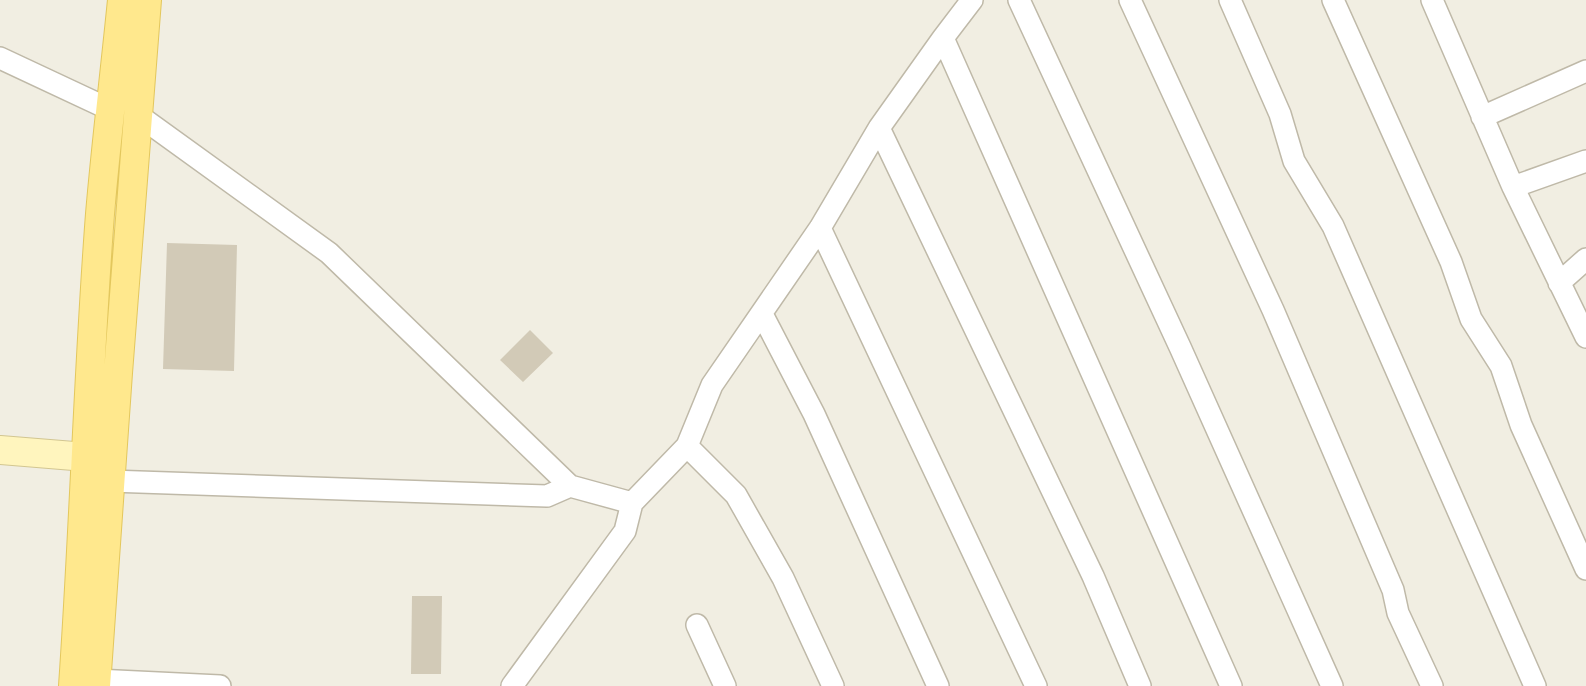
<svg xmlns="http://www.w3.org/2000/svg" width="1586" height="686" font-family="'Alegreya Sans',sans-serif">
<rect width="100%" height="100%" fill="#f1eee2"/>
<!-- building -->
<path fill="#d2cab7" d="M 167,243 L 237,245 L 234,371 L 163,369 Z
M 530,330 L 553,353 L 523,382 L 500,360 Z
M 412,596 L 442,596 L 441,674 L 411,674 Z"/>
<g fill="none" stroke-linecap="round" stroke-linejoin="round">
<!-- street casing -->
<g stroke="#bfb9a8" stroke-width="24">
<path id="street" d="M 972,0 L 943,38 L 1231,686
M 1019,0 L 1180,347 L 1332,686
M 1130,0 L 1273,310 L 1393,590 L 1398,613 L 1432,686
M 1230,0 L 1280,114 L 1294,161 L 1333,226 L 1535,686
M 1333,0 L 1451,262 L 1471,319 L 1501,366 L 1521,425 L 1586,569
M 1432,0 L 1513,187 L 1586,337
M 0,58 L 111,110
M 138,115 L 329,253 L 570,486 L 632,503
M 1482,117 L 1586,71
M 879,128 L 1093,576 L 1140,686
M 1513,187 L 1586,161
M 820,228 L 1036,686
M 1559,283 L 1586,259
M 762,314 L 814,414 L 938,686
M 687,446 L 736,495 L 783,578 L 833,686
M 110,481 L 547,496 L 570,486
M 697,625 L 725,686
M 96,680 L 220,686
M 512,686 L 625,531 L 632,503 L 687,446 L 712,385 L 820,228 L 879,128 L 943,38"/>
</g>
<!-- secondary casing -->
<g stroke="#d2c691" stroke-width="30">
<path id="secondary" d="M 0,450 L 86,457"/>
</g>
<!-- primary casing -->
<g stroke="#e3c75d" stroke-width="30">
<path id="primary" d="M 73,686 C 84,529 88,371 100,214 C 106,143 115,71 122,0
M 96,686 L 118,373 L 147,0"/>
</g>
<!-- street -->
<use href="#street" stroke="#fff" stroke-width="21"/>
<!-- secondary -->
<use href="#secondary" stroke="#fff5be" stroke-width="28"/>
<!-- primary -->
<use href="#primary" stroke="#ffe88d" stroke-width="28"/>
</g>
</svg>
